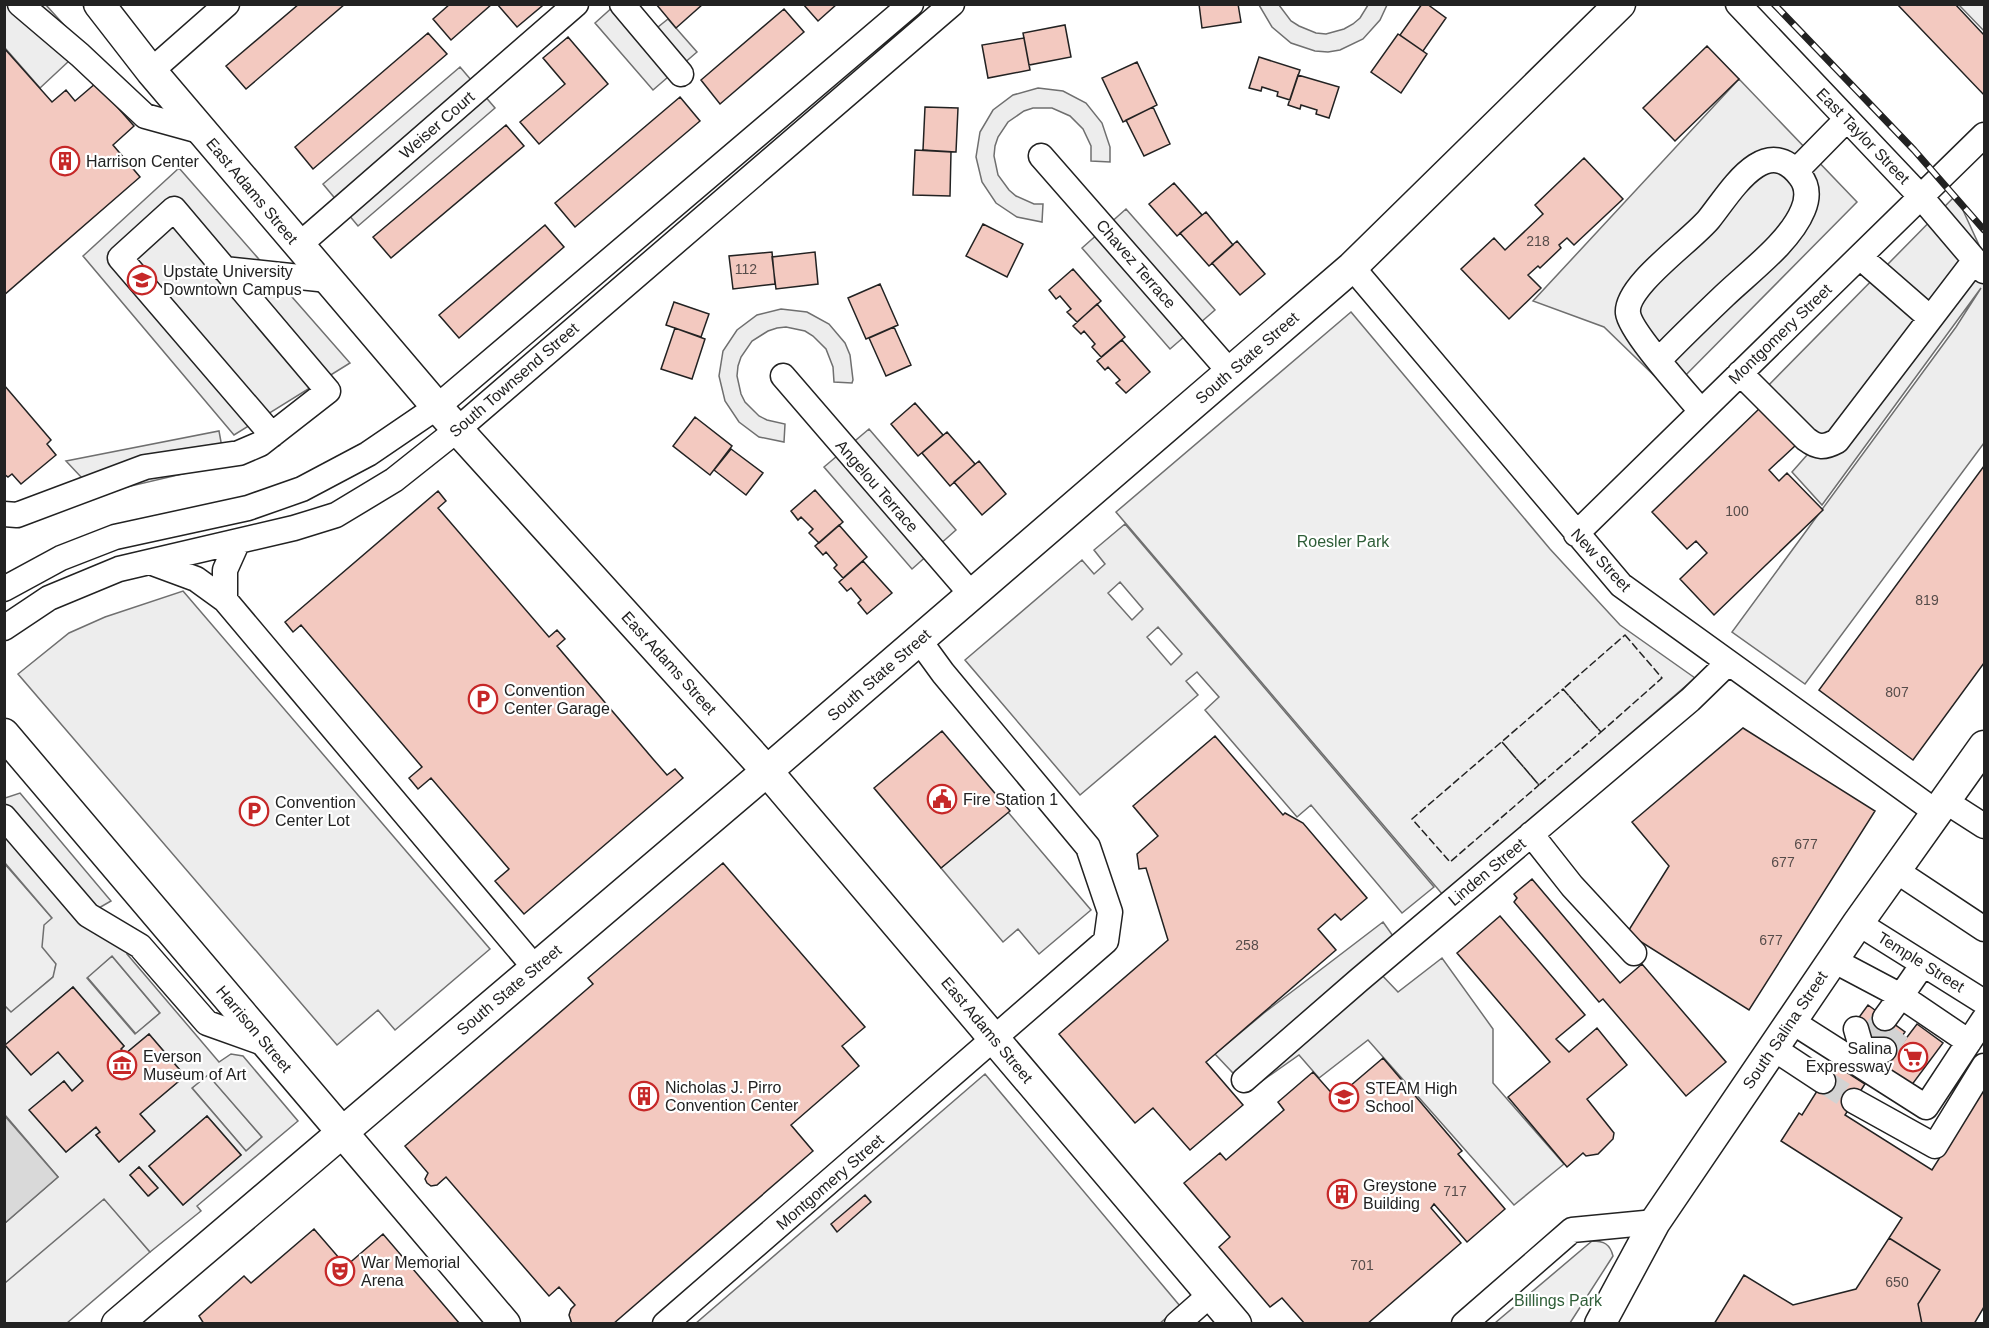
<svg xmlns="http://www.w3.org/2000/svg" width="1989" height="1328" font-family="Helvetica,sans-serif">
<rect width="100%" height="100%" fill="#fff"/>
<!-- green -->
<path fill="#eee" stroke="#6f6f6f" stroke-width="1.5" d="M 1351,312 L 1550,549 L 1620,625 L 1695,678 L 1443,895 L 1116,512 Z
M 4,863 L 53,919 L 56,964 L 54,976 L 11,1013 L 4,1005 Z
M 112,956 L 160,1013 L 136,1034 L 87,977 Z
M 208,1074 L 262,1137 L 246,1151 L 192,1088 Z
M 104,1198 L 150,1252 L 67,1323 L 5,1323 L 4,1283 Z
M 1592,1241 C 1604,1241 1610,1244 1613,1256 L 1570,1323 L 1495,1323 Z"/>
<!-- parking -->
<path fill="#ededed" stroke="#6f6f6f" stroke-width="1.5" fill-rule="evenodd" d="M 4,5 L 46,5 L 84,47 L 40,88 L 5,48 Z
M 615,5 L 648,35 L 668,19 L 697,52 L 653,90 L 595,23 Z
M 1259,5 L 1279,5 L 1291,21 L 1299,26 L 1316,33 L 1326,34 L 1344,29 L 1353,24 L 1360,18 L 1368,5 L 1387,5 L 1380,20 L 1363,39 L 1340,50 L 1328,52 L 1315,51 L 1291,43 L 1272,27 Z
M 1959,5 L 1984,5 L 1984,31 Z
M 460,67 L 495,108 L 358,226 L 323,184 Z
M 1739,79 L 1857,202 L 1670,391 L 1604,327 L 1533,301 Z
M 1038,88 L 1063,91 L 1086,103 L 1102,123 L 1110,147 L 1110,162 L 1091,161 L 1091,146 L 1083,129 L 1070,116 L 1052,108 L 1033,108 L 1024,111 L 1008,122 L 998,137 L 995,146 L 994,156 L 998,175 L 1009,190 L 1016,196 L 1034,204 L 1043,204 L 1042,222 L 1017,217 L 996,203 L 982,182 L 976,157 L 980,132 L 993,110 L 1013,95 Z
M 179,168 L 350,363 L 234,435 L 83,256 Z
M 1956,195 L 1984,256 L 1984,443 L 1805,684 L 1732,632 L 1956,327 L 1981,288 L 1822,505 L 1792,472 L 1807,455 L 1754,400 Z
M 1126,209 L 1215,310 L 1170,349 L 1082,248 Z
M 781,309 L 807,312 L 829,324 L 845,343 L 850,355 L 853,380 L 852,383 L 834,382 L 833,367 L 826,349 L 813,336 L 805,331 L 786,327 L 777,328 L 768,331 L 752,341 L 741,357 L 738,366 L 737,376 L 741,394 L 745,402 L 759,416 L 767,420 L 785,424 L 784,442 L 759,437 L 739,422 L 725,401 L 719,376 L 723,351 L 737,330 L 757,315 Z
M 869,429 L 956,530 L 912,569 L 824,467 Z
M 219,431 L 225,464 L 97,494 L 66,461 Z
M 1125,524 L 1434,887 L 1402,913 L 1311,805 L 1297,817 L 1205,710 L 1219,697 L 1197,672 L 1186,681 L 1198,695 L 1080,795 L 965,660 L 1082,560 L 1094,574 L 1105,564 L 1094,550 ZM 1120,582 L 1143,609 L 1132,620 L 1108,593 ZM 1158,627 L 1182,654 L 1171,665 L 1147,637 Z
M 183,591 L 490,949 L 395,1030 L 378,1010 L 337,1045 L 18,674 L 69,633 L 105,617 Z
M 20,793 L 111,901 L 78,920 L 131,950 L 127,954 L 219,1062 L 231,1054 L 243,1056 L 298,1121 L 197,1206 L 201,1211 L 150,1252 L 104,1199 L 5,1283 L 5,1223 L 58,1177 L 5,1115 L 4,1005 L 11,1012 L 53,977 L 56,964 L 42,947 L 44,925 L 52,918 L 5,863 L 5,798 ZM 112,956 L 160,1013 L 135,1034 L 87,978 ZM 73,987 L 124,1046 L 121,1049 L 125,1054 L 149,1034 L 185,1076 L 140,1114 L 154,1132 L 119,1162 L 96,1135 L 100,1132 L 96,1127 L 66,1152 L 30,1110 L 64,1081 L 72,1091 L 83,1081 L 58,1052 L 6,1045 ZM 208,1075 L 262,1137 L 246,1151 L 192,1088 ZM 207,1116 L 241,1155 L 183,1205 L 149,1166 ZM 139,1167 L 157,1188 L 149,1196 L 130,1175 Z
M 1007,811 L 1091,910 L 1039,954 L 1018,929 L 1003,942 L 941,868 Z
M 1383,922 L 1398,943 L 1377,970 L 1398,992 L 1442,958 L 1493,1029 L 1493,1083 L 1564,1164 L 1514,1205 L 1368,1040 L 1319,1078 L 1299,1055 L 1249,1090 L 1215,1054 L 1264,1013 Z
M 985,1074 L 1180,1306 L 1159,1324 L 695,1324 Z"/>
<!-- water -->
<path fill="#d9d9d9" stroke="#6f6f6f" stroke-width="1.5" d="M 4,1115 L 58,1177 L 5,1223 L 4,1223 Z"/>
<!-- building -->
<path fill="#f3c9c0" stroke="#222" stroke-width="1.5" d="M 299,4 L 345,4 L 246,89 L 226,66 Z
M 450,4 L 492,4 L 451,40 L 433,19 Z
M 497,4 L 541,4 L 542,6 L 517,27 Z
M 656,4 L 703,4 L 676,28 Z
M 803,4 L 837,4 L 818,21 Z
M 1199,4 L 1238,4 L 1241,22 L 1202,28 Z
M 1422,4 L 1427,4 L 1446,18 L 1423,51 L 1400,35 Z
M 1897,4 L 1955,4 L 1984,35 L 1984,95 Z
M 784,9 L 804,32 L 720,104 L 701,80 Z
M 1065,25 L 1071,57 L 1029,65 L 1023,33 Z
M 428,33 L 447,54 L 313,169 L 295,147 Z
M 1398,34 L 1427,54 L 1401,93 L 1371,72 Z
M 568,37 L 608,84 L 539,144 L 520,122 L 565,84 L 543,58 Z
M 1024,38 L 1030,70 L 988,78 L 982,45 Z
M 1707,46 L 1739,79 L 1675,141 L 1643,108 Z
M 4,48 L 52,102 L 66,90 L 75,101 L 96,83 L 134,126 L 113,145 L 140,177 L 4,295 Z
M 1259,57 L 1300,70 L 1290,100 L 1277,96 L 1278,92 L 1262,87 L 1261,91 L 1249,88 Z
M 1137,62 L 1157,105 L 1123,122 L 1102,78 Z
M 1298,75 L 1339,87 L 1329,118 L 1316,114 L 1317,110 L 1301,105 L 1300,109 L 1288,105 Z
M 680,97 L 700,121 L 575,227 L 555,203 Z
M 925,107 L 958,108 L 956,152 L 923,150 Z
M 1153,107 L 1170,144 L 1144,156 L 1126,120 Z
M 506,125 L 524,146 L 391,258 L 373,237 Z
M 915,150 L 951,152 L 950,196 L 913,195 Z
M 1584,158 L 1623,199 L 1574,245 L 1567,238 L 1559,245 L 1561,248 L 1540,268 L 1538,266 L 1528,275 L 1541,288 L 1509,319 L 1461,269 L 1494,238 L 1505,250 L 1543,214 L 1535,205 Z
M 1174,183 L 1202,215 L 1177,236 L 1149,204 Z
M 1206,212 L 1233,245 L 1209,266 L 1180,233 Z
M 983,224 L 1023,244 L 1007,277 L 966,256 Z
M 545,225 L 564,247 L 459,338 L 439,315 Z
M 1237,241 L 1265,274 L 1240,295 L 1212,263 Z
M 772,252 L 775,284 L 733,289 L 729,256 Z
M 815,252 L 818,284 L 776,289 L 772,257 Z
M 1073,269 L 1101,301 L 1077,322 L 1067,312 L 1071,309 L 1060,296 L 1056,299 L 1049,290 Z
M 880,284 L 898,325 L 866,339 L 848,298 Z
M 674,302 L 709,314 L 701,337 L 666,325 Z
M 1097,304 L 1125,337 L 1101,357 L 1092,347 L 1095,344 L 1084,331 L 1081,334 L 1073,326 Z
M 894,327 L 911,365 L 886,376 L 869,338 Z
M 675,328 L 705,339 L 692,379 L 661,369 Z
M 1122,340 L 1150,372 L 1126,393 L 1116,383 L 1120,380 L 1108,367 L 1105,370 L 1097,361 Z
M 4,385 L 51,440 L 47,444 L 56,455 L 21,484 L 12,474 L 8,477 L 4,474 Z
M 915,403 L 943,435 L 918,456 L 891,424 Z
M 1760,408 L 1796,445 L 1769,470 L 1779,481 L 1787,473 L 1823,510 L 1714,615 L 1680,579 L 1707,553 L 1696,541 L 1687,549 L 1652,512 Z
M 695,417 L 732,446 L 710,475 L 673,446 Z
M 947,432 L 975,464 L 950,486 L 922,453 Z
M 731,449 L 763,473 L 746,495 L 714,470 Z
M 979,461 L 1006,494 L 982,515 L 954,482 Z
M 1984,466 L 1984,663 L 1913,760 L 1819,690 Z
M 815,490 L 843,522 L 819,543 L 809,533 L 813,529 L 801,517 L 798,520 L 791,511 Z
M 438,491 L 446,501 L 438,508 L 549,637 L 557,630 L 565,639 L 557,646 L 653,759 L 667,775 L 675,769 L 683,778 L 524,914 L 495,881 L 509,869 L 431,778 L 418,789 L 409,778 L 422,767 L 301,625 L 293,632 L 285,622 Z
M 839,525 L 867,557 L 843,578 L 834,568 L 837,565 L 826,552 L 823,555 L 815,546 Z
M 863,561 L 892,593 L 867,614 L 858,603 L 861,600 L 851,588 L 847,591 L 839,582 Z
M 1743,728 L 1875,811 L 1749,1010 L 1627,933 L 1669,866 L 1632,822 Z
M 942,731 L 1010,811 L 941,868 L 874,788 Z
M 1215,736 L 1283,815 L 1285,813 L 1303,823 L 1367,898 L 1341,920 L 1335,914 L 1318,929 L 1336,950 L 1206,1062 L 1243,1105 L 1190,1150 L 1153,1108 L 1135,1123 L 1059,1034 L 1168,940 L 1146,868 L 1139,869 L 1137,854 L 1158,836 L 1133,806 Z
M 723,863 L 865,1027 L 842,1046 L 859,1066 L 791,1125 L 813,1151 L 613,1324 L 572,1324 L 569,1315 L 571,1309 L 575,1305 L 559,1287 L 549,1296 L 446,1177 L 437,1185 L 431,1186 L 427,1183 L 425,1179 L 428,1173 L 405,1146 L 593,984 L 588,978 Z
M 1532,879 L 1620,983 L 1642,964 L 1726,1062 L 1686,1096 L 1603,999 L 1599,1002 L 1514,902 L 1517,898 L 1514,894 Z
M 1500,916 L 1585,1015 L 1556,1039 L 1569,1052 L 1597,1028 L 1627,1065 L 1587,1099 L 1614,1133 L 1613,1139 L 1598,1154 L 1586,1156 L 1583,1153 L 1567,1167 L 1508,1097 L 1550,1062 L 1457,953 Z
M 73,987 L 124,1046 L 121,1049 L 125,1054 L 149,1034 L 185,1076 L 140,1114 L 155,1131 L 119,1162 L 96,1135 L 100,1132 L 96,1127 L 66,1152 L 29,1110 L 64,1081 L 72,1091 L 83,1081 L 58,1052 L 31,1075 L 5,1045 Z
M 1868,1005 L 1905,1032 L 1889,1054 L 1852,1027 Z
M 1917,1024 L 1943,1043 L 1908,1090 L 1882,1070 Z
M 1383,1058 L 1462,1151 L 1458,1154 L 1505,1209 L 1467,1242 L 1434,1204 L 1431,1208 L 1461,1243 L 1367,1324 L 1305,1324 L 1282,1298 L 1270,1307 L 1219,1247 L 1230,1237 L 1184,1183 L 1220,1153 L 1226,1160 L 1284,1110 L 1278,1102 L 1313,1072 L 1336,1098 Z
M 1834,1064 L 1865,1084 L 1845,1115 L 1932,1170 L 1984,1087 L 1984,1307 L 1974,1324 L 1922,1324 L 1918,1304 L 1940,1270 L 1889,1238 L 1902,1218 L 1781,1141 L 1799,1113 L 1802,1115 Z
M 207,1116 L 241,1155 L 183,1205 L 149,1166 Z
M 139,1167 L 158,1188 L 148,1196 L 130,1175 Z
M 865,1195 L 871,1202 L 837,1232 L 831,1224 Z
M 314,1229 L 346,1266 L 383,1234 L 460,1324 L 204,1324 L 199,1316 L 244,1276 L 251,1283 Z
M 1889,1238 L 1940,1270 L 1918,1304 L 1922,1324 L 1714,1324 L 1744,1275 L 1793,1305 L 1856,1289 Z"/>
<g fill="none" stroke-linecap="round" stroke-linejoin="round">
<!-- minor-tunnel -->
<path stroke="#d3d3d3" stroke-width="24" stroke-dasharray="24 12" stroke-linecap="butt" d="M 1869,1039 L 1885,1018
M 1884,1050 L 1900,1028
M 1823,1081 L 1854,1101"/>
<!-- minor casing -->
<g stroke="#222" stroke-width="27">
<path id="minor" d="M 20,4 L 80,55 L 145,116 L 203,132
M 622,4 L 681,74
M 1738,4 L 1921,197 L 1984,271
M 151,71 L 227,4
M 1041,156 L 1230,372
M 1796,171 L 1847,119
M 298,246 L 576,4
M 1860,257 L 1930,318
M 1352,267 L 1621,585 L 1936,812
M 224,269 L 328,280
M 1659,360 C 1680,338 1702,317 1724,296 C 1749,272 1790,242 1803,210 C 1808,198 1808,186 1800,176 C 1765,131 1730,193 1709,219 C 1691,241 1625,286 1628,313 C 1630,332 1687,394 1701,411
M 1740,373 L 1806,439 C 1818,448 1824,448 1837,441 L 1975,260
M 783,376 L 972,595
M 4,514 L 17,515 L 145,467 L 239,453 L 260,444 L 328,391 L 174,209 L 120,258 L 272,435
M 1576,534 L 1984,135
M 150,562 L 196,579 L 225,600 L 535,968
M 4,589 L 61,558 L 115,537 L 248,508 L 302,489 L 368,454 L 437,407 L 911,4
M 225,600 L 225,570 L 238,541
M 4,628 L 49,598 L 119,569 L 294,528 L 336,515 L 394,480 L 457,430 L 952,4
M 1945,801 L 1984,826
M 4,817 L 88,915 L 140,946 L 207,1023 L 266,1044
M 1531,834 L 1572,886 L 1634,953
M 1895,870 L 1984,929
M 1858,923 L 1984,1002
M 1833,960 L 1901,996 L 1885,1018
M 1923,964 L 1901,996 L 1969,1042
M 1791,1021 L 1926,1107 L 1984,1019
M 1856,1029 L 1862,1050 L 1884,1050
M 1773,1048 L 1823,1081
M 1244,1080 L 1359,980 L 1690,700 L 1728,663
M 1854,1101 L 1935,1146 L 1984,1066
M 665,1324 L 1106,941 L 1110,912 L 1088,847 L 943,673 L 919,640
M 1177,1324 L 1211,1294
M 1464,1324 L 1572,1230 L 1655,1222"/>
</g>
<!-- major casing -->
<g stroke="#222" stroke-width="33">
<path id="major" d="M 99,4 L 151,71 L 437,407 L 767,771 L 1236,1324
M 4,734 L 505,1324
M 117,1324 L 767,771 L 1352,267 L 1620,4
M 1600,1324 L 1655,1222 L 1858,923 L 1984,746"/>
</g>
<!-- minor -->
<use href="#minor" stroke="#fff" stroke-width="24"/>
<!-- major -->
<use href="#major" stroke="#fff" stroke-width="30"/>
<!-- rail casing -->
<g stroke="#222" stroke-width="7">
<path id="rail" d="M 1774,4 L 1914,150 L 1984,230"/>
</g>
<!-- rail -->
<use href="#rail" stroke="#fff" stroke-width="4.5" stroke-dasharray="14" stroke-linecap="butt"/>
<!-- fence -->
<path stroke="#222" stroke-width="1.5" stroke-dasharray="8 3" stroke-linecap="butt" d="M 1625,635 L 1662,678 L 1601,732 L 1563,689 Z
M 1502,742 L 1539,785 L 1450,862 L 1412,819 L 1563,689 L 1601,732 L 1539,785 L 1502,742"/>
</g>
<!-- icons -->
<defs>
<g id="building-ring" transform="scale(1.5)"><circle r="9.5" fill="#fff" stroke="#c62828" stroke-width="1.5"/><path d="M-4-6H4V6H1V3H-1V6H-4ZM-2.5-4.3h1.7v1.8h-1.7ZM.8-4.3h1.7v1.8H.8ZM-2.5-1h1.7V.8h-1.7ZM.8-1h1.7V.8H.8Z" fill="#c62828"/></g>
<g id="university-ring" transform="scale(1.5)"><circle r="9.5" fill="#fff" stroke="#c62828" stroke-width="1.5"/><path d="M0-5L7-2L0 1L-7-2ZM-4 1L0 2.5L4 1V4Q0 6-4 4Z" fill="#c62828"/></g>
<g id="parking-ring" transform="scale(1.5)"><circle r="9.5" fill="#fff" stroke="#c62828" stroke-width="1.5"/><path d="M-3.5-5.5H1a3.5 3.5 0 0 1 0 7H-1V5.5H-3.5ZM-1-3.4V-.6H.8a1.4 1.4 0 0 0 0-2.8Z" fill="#c62828"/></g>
<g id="civic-ring" transform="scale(1.5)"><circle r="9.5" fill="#fff" stroke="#c62828" stroke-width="1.5"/><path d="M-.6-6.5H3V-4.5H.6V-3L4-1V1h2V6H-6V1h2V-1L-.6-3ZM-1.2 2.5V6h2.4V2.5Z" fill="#c62828"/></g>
<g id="supermarket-ring" transform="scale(1.5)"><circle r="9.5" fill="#fff" stroke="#c62828" stroke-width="1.5"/><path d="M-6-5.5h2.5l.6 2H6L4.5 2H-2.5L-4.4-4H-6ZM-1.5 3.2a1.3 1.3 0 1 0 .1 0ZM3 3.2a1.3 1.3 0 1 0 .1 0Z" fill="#c62828"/></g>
<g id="museum-ring" transform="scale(1.5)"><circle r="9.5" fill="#fff" stroke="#c62828" stroke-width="1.5"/><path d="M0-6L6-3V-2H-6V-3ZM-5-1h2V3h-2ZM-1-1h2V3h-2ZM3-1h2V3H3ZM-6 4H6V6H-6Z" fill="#c62828"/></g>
<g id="school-ring" transform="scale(1.5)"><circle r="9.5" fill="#fff" stroke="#c62828" stroke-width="1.5"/><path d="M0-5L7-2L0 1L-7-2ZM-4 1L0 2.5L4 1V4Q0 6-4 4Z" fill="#c62828"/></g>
<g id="theatre-ring" transform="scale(1.5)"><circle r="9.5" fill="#fff" stroke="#c62828" stroke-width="1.5"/><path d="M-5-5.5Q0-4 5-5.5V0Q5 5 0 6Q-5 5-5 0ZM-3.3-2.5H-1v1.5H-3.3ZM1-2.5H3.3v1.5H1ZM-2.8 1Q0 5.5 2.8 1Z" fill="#c62828"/></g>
</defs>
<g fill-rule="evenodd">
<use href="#building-ring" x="65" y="161"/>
<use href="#university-ring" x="142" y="280"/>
<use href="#parking-ring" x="483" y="699"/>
<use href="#civic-ring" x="942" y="799"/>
<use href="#parking-ring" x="254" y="811"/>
<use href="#supermarket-ring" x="1913" y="1057"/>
<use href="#museum-ring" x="122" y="1065"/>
<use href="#building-ring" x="644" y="1096"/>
<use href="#school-ring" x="1344" y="1097"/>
<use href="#building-ring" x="1342" y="1194"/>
<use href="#theatre-ring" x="340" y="1271"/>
</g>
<g text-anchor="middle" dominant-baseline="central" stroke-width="4.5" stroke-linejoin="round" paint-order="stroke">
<!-- number labels -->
<g font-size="14" fill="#564c4a">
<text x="1538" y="241">218</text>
<text x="746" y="269">112</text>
<text x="1737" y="511">100</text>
<text x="1927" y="600">819</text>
<text x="1897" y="692">807</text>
<text x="1806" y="844">677</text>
<text x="1783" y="862">677</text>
<text x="1771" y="940">677</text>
<text x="1247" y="945">258</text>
<text x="1455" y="1191">717</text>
<text x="1362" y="1265">701</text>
<text x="1897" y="1282">650</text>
</g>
<!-- street labels -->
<g font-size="16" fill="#222" stroke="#fff">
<text transform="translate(437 125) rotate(-41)">Weiser Court</text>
<text transform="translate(1863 136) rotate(46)">East Taylor Street</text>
<text transform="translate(252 191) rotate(50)">East Adams Street</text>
<text transform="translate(1136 264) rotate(49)">Chavez Terrace</text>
<text transform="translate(1780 334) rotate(-44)">Montgomery Street</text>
<text transform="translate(1247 358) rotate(-41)">South State Street</text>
<text transform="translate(514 380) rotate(-41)">South Townsend Street</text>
<text transform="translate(877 486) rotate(49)">Angelou Terrace</text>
<text transform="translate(1601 560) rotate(47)">New Street</text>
<text transform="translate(669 663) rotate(48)">East Adams Street</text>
<text transform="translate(879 675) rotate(-41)">South State Street</text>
<text transform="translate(1487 872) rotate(-40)">Linden Street</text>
<text transform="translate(1921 962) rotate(32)">Temple Street</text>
<text transform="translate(509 990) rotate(-40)">South State Street</text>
<text transform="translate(254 1029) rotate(50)">Harrison Street</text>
<text transform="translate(987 1030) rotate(50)">East Adams Street</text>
<text transform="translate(1785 1030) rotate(-56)">South Salina Street</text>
<text transform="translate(830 1182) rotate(-41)">Montgomery Street</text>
</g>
<!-- poi labels -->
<g font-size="16" fill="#222" stroke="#fff" text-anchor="start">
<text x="86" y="161">Harrison Center</text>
<text x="163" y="271">Upstate University<tspan x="163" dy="18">Downtown Campus</tspan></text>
<text x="504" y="690">Convention<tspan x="504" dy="18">Center Garage</tspan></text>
<text x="963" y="799">Fire Station 1</text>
<text x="275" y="802">Convention<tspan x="275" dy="18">Center Lot</tspan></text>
<text x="1892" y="1048" text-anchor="end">Salina<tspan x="1892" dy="18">Expressway</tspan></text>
<text x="143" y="1056">Everson<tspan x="143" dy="18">Museum of Art</tspan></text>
<text x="665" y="1087">Nicholas J. Pirro<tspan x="665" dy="18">Convention Center</tspan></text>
<text x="1365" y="1088">STEAM High<tspan x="1365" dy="18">School</tspan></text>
<text x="1363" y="1185">Greystone<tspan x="1363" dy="18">Building</tspan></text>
<text x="361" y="1262">War Memorial<tspan x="361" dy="18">Arena</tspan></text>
</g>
<!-- park labels -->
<g font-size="16" fill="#2f5e38" stroke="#fff">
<text x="1343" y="541">Roesler Park</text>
<text x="1558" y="1300">Billings Park</text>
</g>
</g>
<!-- border -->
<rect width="1989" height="1328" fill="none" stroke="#222222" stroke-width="12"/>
</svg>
